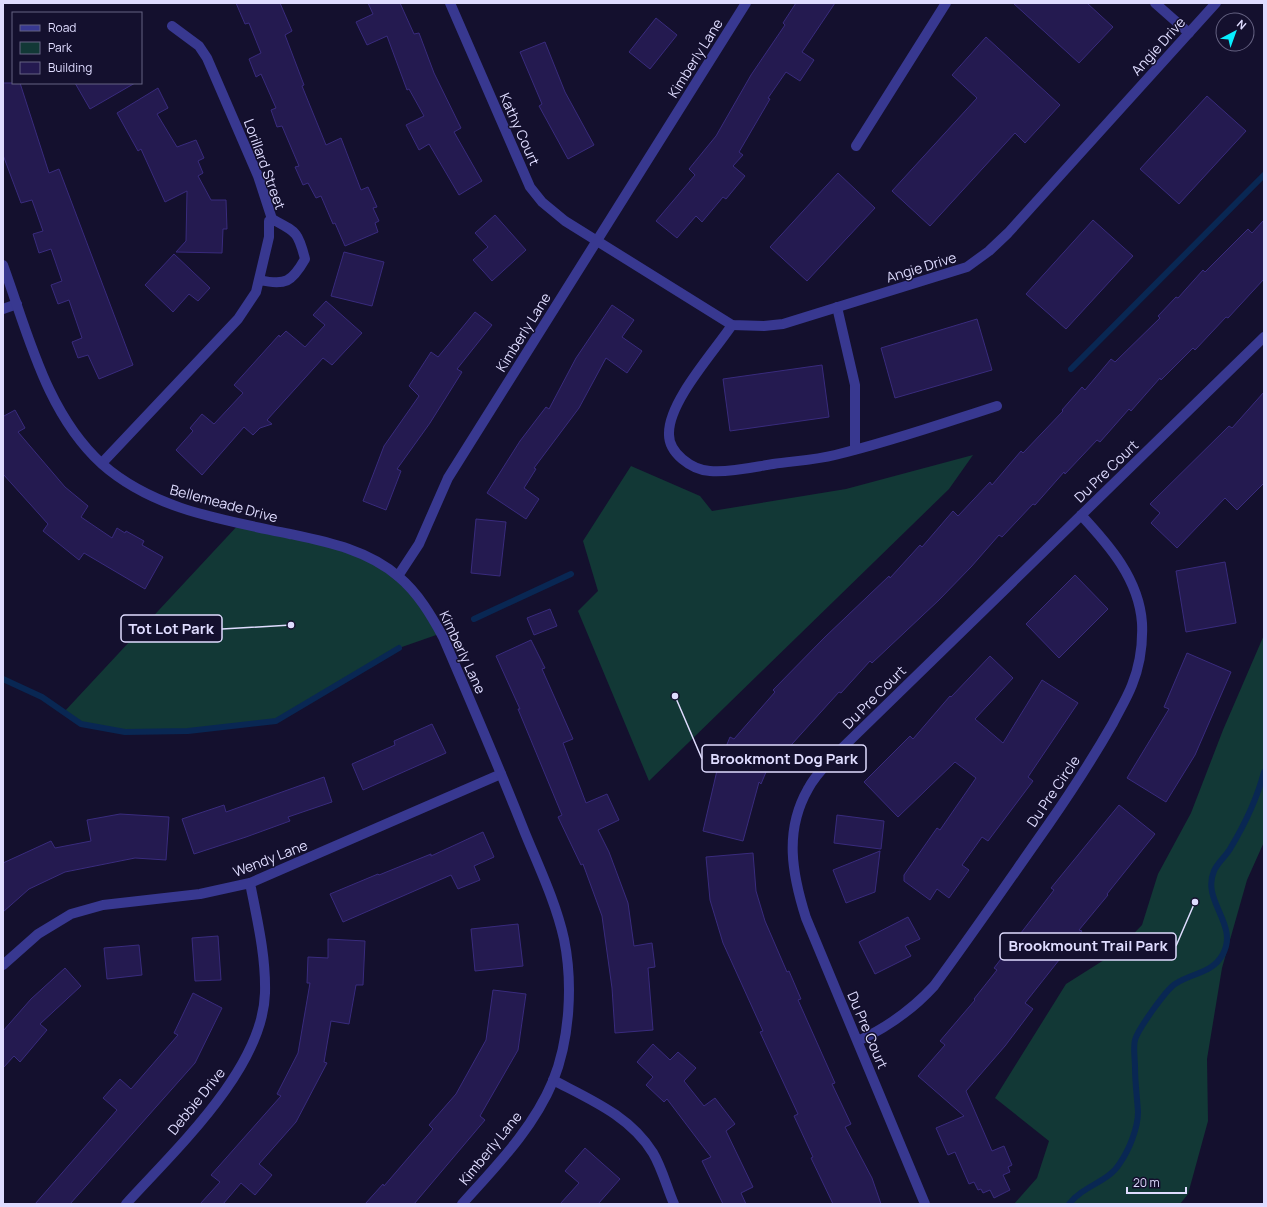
<svg xmlns="http://www.w3.org/2000/svg" width="1267" height="1207" font-family="Manrope,sans-serif">
<rect width="100%" height="100%" fill="#14102e"/>
<!-- green -->
<path fill="#123836" d="M 973,455 L 949,489 L 649,781 L 578,611 L 598,591 L 583,541 L 631,466 L 700,496 L 712,511 L 846,489 Z
M 240,523 L 328,542 L 398,576 L 442,633 L 399,648 L 276,721 L 188,731 L 125,732 L 81,724 L 64,712 Z
M 1264,635 L 1264,842 L 1247,880 L 1222,968 L 1207,1059 L 1208,1121 L 1188,1194 L 1180,1204 L 1014,1204 L 1037,1178 L 1049,1141 L 995,1098 L 1066,984 L 1115,953 L 1142,925 L 1158,874 L 1191,813 L 1223,730 Z"/>
<g fill="none" stroke-linecap="round" stroke-linejoin="round">
<!-- stream -->
<path stroke="#092753" stroke-width="6" d="M 1071,369 L 1264,175
M 474,619 L 571,574
M 3,679 L 42,697 L 81,724 L 125,732 L 188,731 L 276,721 L 399,648
M 1069,1204 C 1085,1184 1108,1183 1120,1163 C 1129,1150 1138,1128 1138,1112 C 1137,1097 1135,1082 1135,1067 C 1135,1059 1133,1047 1135,1040 C 1138,1029 1166,990 1175,984 C 1193,972 1212,974 1223,954 C 1239,924 1201,901 1214,871 C 1217,863 1226,856 1230,849 C 1245,824 1257,799 1264,772"/>
</g>
<!-- building -->
<path fill="#241a50" stroke="#392b7d" d="M 236,3 L 280,3 L 292,31 L 285,35 L 304,85 L 302,86 L 326,145 L 341,138 L 361,190 L 368,187 L 377,207 L 373,208 L 379,221 L 375,223 L 378,232 L 345,246 L 335,223 L 333,224 L 321,196 L 316,198 L 308,183 L 303,185 L 295,167 L 299,166 L 282,126 L 277,127 L 271,110 L 276,108 L 261,74 L 256,77 L 249,59 L 261,53 L 249,23 L 245,24 Z
M 368,3 L 400,3 L 414,34 L 419,33 L 434,73 L 461,128 L 454,132 L 482,181 L 459,195 L 429,144 L 419,150 L 406,125 L 424,116 L 409,89 L 407,90 L 387,36 L 367,45 L 356,22 L 373,14 Z
M 796,3 L 835,3 L 802,52 L 814,60 L 800,81 L 786,72 L 768,98 L 770,99 L 739,152 L 743,155 L 733,166 L 745,176 L 726,199 L 723,197 L 702,222 L 696,216 L 677,238 L 656,221 L 695,175 L 689,169 L 716,136 L 751,75 L 785,25 L 783,23 Z
M 1013,3 L 1087,3 L 1113,27 L 1079,63 Z
M 656,18 L 677,35 L 650,69 L 629,52 Z
M 986,37 L 1060,105 L 1025,143 L 1015,133 L 930,226 L 892,191 L 977,98 L 952,75 Z
M 545,42 L 565,92 L 594,145 L 568,159 L 539,106 L 542,104 L 520,52 Z
M 3,83 L 20,83 L 49,173 L 59,169 L 133,365 L 99,379 L 88,355 L 78,358 L 72,342 L 82,338 L 69,300 L 58,304 L 51,285 L 62,281 L 51,249 L 39,253 L 33,234 L 43,231 L 32,200 L 21,203 L 3,155 Z
M 75,83 L 135,83 L 90,109 Z
M 158,88 L 168,108 L 157,114 L 177,147 L 196,140 L 204,158 L 198,161 L 203,173 L 198,176 L 211,200 L 226,200 L 227,229 L 223,229 L 222,253 L 176,252 L 186,241 L 187,191 L 165,202 L 141,149 L 138,151 L 117,113 Z
M 1207,96 L 1246,131 L 1179,204 L 1140,169 Z
M 838,173 L 875,208 L 807,281 L 770,247 Z
M 495,215 L 526,250 L 492,281 L 473,260 L 488,247 L 475,233 Z
M 1093,220 L 1133,256 L 1066,329 L 1026,294 Z
M 1264,220 L 1264,279 L 1228,318 L 1226,317 L 1195,350 L 1193,348 L 1161,380 L 1160,378 L 1131,411 L 1129,409 L 1100,442 L 1097,440 L 1065,474 L 1064,472 L 1035,505 L 1033,504 L 1002,537 L 999,535 L 971,567 L 939,600 L 872,663 L 870,661 L 841,693 L 839,692 L 783,754 L 776,748 L 761,784 L 759,782 L 743,841 L 703,831 L 718,766 L 730,737 L 734,739 L 775,692 L 773,690 L 825,637 L 889,576 L 890,578 L 920,545 L 922,547 L 953,511 L 958,516 L 990,482 L 992,485 L 1021,451 L 1023,453 L 1063,411 L 1062,410 L 1082,387 L 1085,390 L 1111,359 L 1115,362 L 1160,318 L 1158,316 L 1176,297 L 1178,298 L 1203,270 L 1205,272 L 1248,229 L 1252,233 Z
M 344,252 L 384,262 L 372,306 L 331,296 Z
M 174,254 L 210,288 L 198,301 L 189,294 L 173,312 L 145,285 Z
M 326,301 L 362,333 L 332,365 L 323,358 L 267,420 L 272,424 L 260,428 L 253,435 L 244,427 L 202,475 L 176,450 L 193,431 L 190,428 L 202,414 L 214,424 L 243,393 L 234,385 L 279,335 L 280,337 L 286,331 L 305,347 L 325,325 L 313,315 Z
M 612,305 L 634,320 L 622,337 L 642,351 L 627,373 L 606,358 L 579,408 L 534,468 L 536,469 L 524,488 L 539,499 L 526,519 L 487,493 L 520,441 L 546,407 L 549,409 L 576,358 Z
M 475,312 L 492,325 L 457,369 L 462,372 L 430,423 L 397,469 L 401,471 L 386,510 L 363,501 L 384,446 L 419,396 L 409,386 L 431,352 L 438,357 Z
M 977,319 L 992,370 L 895,398 L 881,348 Z
M 822,365 L 829,417 L 730,431 L 723,379 Z
M 1264,392 L 1264,483 L 1237,510 L 1225,498 L 1177,548 L 1151,523 L 1160,513 L 1150,504 L 1229,426 L 1232,428 Z
M 15,410 L 25,428 L 18,432 L 65,487 L 88,506 L 81,517 L 112,538 L 117,528 L 125,533 L 126,531 L 144,541 L 142,545 L 163,557 L 145,589 L 84,553 L 79,560 L 43,531 L 48,524 L 3,474 L 3,415 L 4,416 Z
M 476,519 L 506,522 L 500,576 L 471,573 Z
M 1225,562 L 1236,623 L 1186,632 L 1176,571 Z
M 1075,575 L 1108,609 L 1059,658 L 1026,624 Z
M 550,609 L 557,626 L 534,635 L 527,618 Z
M 531,640 L 545,668 L 542,669 L 573,739 L 563,743 L 586,803 L 607,794 L 619,820 L 598,830 L 609,852 L 628,903 L 634,946 L 652,943 L 655,967 L 648,968 L 653,1030 L 615,1033 L 612,988 L 602,916 L 583,864 L 581,865 L 558,817 L 562,815 L 518,709 L 520,709 L 496,656 Z
M 1187,653 L 1231,672 L 1195,755 L 1166,802 L 1127,778 L 1169,709 L 1164,707 Z
M 990,656 L 1013,678 L 975,719 L 1003,743 L 1042,680 L 1078,703 L 1028,777 L 1033,781 L 988,841 L 982,837 L 962,865 L 969,870 L 949,898 L 937,889 L 930,900 L 904,881 L 904,875 L 937,828 L 940,830 L 976,778 L 955,762 L 898,817 L 864,782 L 910,736 L 913,739 L 950,696 L 951,697 Z
M 432,724 L 446,753 L 363,790 L 352,764 L 395,745 L 394,741 Z
M 324,777 L 332,802 L 288,817 L 290,821 L 246,837 L 194,854 L 182,819 L 224,805 L 226,812 Z
M 1119,805 L 1155,834 L 1107,894 L 1108,895 L 1079,930 L 1082,931 L 1025,1003 L 1033,1009 L 1005,1046 L 966,1091 L 992,1151 L 1004,1146 L 1012,1165 L 1008,1167 L 1010,1172 L 1003,1175 L 1010,1190 L 994,1198 L 990,1190 L 983,1193 L 981,1189 L 978,1190 L 974,1182 L 969,1184 L 955,1152 L 948,1155 L 936,1128 L 964,1116 L 918,1076 L 945,1045 L 940,1041 L 975,1000 L 974,999 L 997,970 L 994,968 L 1054,890 L 1051,888 Z
M 120,814 L 169,817 L 166,860 L 135,858 L 65,872 L 29,889 L 3,912 L 3,863 L 51,841 L 55,848 L 91,841 L 87,820 Z
M 837,815 L 884,821 L 881,849 L 834,843 Z
M 483,832 L 494,857 L 474,866 L 480,880 L 458,889 L 451,875 L 343,922 L 330,894 L 378,874 L 379,875 L 431,854 L 431,856 Z
M 880,851 L 875,892 L 846,903 L 833,870 Z
M 753,853 L 756,891 L 765,921 L 787,972 L 789,971 L 801,999 L 798,1000 L 835,1083 L 832,1084 L 851,1124 L 845,1127 L 872,1178 L 881,1204 L 833,1204 L 811,1158 L 813,1157 L 794,1116 L 798,1114 L 760,1032 L 763,1031 L 723,943 L 710,900 L 706,857 Z
M 908,917 L 920,939 L 905,946 L 911,956 L 875,974 L 859,942 Z
M 518,924 L 523,966 L 475,971 L 471,929 Z
M 218,936 L 221,980 L 195,981 L 192,938 Z
M 328,939 L 365,941 L 363,985 L 356,985 L 349,1024 L 331,1021 L 324,1062 L 327,1063 L 296,1122 L 259,1164 L 272,1175 L 255,1195 L 241,1183 L 223,1204 L 200,1204 L 220,1182 L 211,1175 L 281,1096 L 277,1094 L 298,1053 L 310,983 L 307,983 L 308,957 L 328,958 Z
M 139,945 L 142,975 L 107,979 L 104,948 Z
M 65,968 L 81,986 L 40,1024 L 47,1030 L 20,1062 L 14,1056 L 3,1068 L 3,1031 L 31,999 Z
M 493,990 L 526,994 L 518,1050 L 480,1116 L 485,1120 L 414,1204 L 365,1204 L 383,1184 L 384,1186 L 433,1129 L 429,1125 L 456,1094 L 486,1040 Z
M 193,993 L 222,1008 L 195,1063 L 70,1204 L 35,1204 L 117,1110 L 103,1098 L 120,1079 L 131,1089 L 178,1035 L 174,1033 Z
M 653,1044 L 670,1060 L 678,1052 L 696,1068 L 684,1081 L 704,1106 L 715,1098 L 735,1124 L 726,1131 L 753,1187 L 741,1193 L 746,1204 L 723,1204 L 702,1161 L 711,1157 L 667,1099 L 664,1102 L 646,1085 L 653,1077 L 637,1062 Z
M 585,1148 L 620,1179 L 598,1204 L 560,1204 L 579,1183 L 565,1171 Z"/>
<g fill="none" stroke-linecap="round" stroke-linejoin="round">
<!-- service -->
<path stroke="#383890" stroke-width="10" d="M 1155,3 L 1189,33
M 856,146 L 946,3
M 837,307 L 855,385 L 855,450
M 732,325 C 714,352 669,401 669,433 C 668,453 692,470 710,471 C 729,473 754,467 773,464 C 793,461 815,460 835,455 C 890,442 944,423 997,406"/>
<!-- minor -->
<path stroke="#383890" stroke-width="10" d="M 450,3 L 530,187 L 542,202 L 565,221 L 732,325 L 764,326 L 783,324 L 967,267 L 989,251 L 1008,233 L 1216,3
M 260,280 C 285,286 292,282 305,259 C 298,231 296,232 272,219
M 3,309 L 17,304
M 102,463 L 238,319 L 256,292 L 269,237 L 269,221 L 272,219 L 258,176 L 207,58 L 199,46 L 172,26
M 398,576 L 419,544 L 448,478 L 746,3
M 3,965 L 38,934 L 71,914 L 103,905 L 200,894 L 250,883 L 501,774
M 858,1041 C 888,1027 912,1010 934,986 C 973,933 1010,879 1048,825 C 1071,792 1093,758 1113,723 C 1119,711 1127,698 1132,685 C 1140,665 1143,645 1142,623 C 1139,579 1109,545 1081,515
M 553,1080 C 591,1100 630,1116 653,1153 C 662,1168 667,1188 674,1204
M 126,1204 C 174,1151 263,1069 265,993 C 266,956 257,919 250,883
M 925,1204 L 806,918 C 792,874 784,831 808,789 C 815,775 827,764 837,753 L 1264,337"/>
<!-- tertiary -->
<path stroke="#383890" stroke-width="10" d="M 3,265 C 28,333 46,413 102,464 C 154,510 224,520 290,534 C 328,542 368,550 399,577 C 418,593 431,615 443,637 C 471,702 499,767 525,833 C 539,867 556,903 564,939 C 573,983 570,1039 553,1081 C 533,1129 496,1166 462,1204"/>
</g>
<g text-anchor="middle" dominant-baseline="central" stroke-width="3" stroke-linejoin="round" paint-order="stroke">
<!-- street labels -->
<g font-size="14" fill="#dfdcff" stroke="#14102e">
<text transform="translate(1158 46) rotate(-48)">Angie Drive</text>
<text transform="translate(695 58) rotate(-58)">Kimberly Lane</text>
<text transform="translate(520 129) rotate(66)">Kathy Court</text>
<text transform="translate(265 164) rotate(70)">Lorillard Street</text>
<text transform="translate(921 267) rotate(-17)">Angie Drive</text>
<text transform="translate(523 332) rotate(-58)">Kimberly Lane</text>
<text transform="translate(1106 471) rotate(-44)">Du Pre Court</text>
<text transform="translate(224 503) rotate(15)">Bellemeade Drive</text>
<text transform="translate(463 652) rotate(65)">Kimberly Lane</text>
<text transform="translate(874 697) rotate(-45)">Du Pre Court</text>
<text transform="translate(1053 791) rotate(-56)">Du Pre Circle</text>
<text transform="translate(270 858) rotate(-21)">Wendy Lane</text>
<text transform="translate(868 1030) rotate(67)">Du Pre Court</text>
<text transform="translate(196 1101) rotate(-51)">Debbie Drive</text>
<text transform="translate(490 1148) rotate(-51)">Kimberly Lane</text>
</g>
</g>
<!-- callouts -->
<path fill="none" stroke="#dfdcff" stroke-width="1.5" d="M291 625L222 629M675 696L702 759M1195 902L1176 946"/>
<g fill="#dfdcff" stroke="#14102e" stroke-width="1.5">
<circle cx="291" cy="625" r="4"/>
<circle cx="675" cy="696" r="4"/>
<circle cx="1195" cy="902" r="4"/>
</g>
<g fill="#14102e" stroke="#dfdcff" stroke-width="1.5">
<rect x="121" y="615" width="101" height="27" rx="4"/>
<rect x="702" y="745" width="164" height="27" rx="4"/>
<rect x="1000" y="933" width="176" height="27" rx="4"/>
</g>
<g font-size="15" text-anchor="middle" font-weight="bold" fill="#dfdcff">
<text x="171" y="634">Tot Lot Park</text>
<text x="784" y="764">Brookmont Dog Park</text>
<text x="1088" y="951">Brookmount Trail Park</text>
</g>
<!-- border -->
<rect width="1267" height="1207" fill="none" stroke="#dfdcff" stroke-width="8"/>
<!-- legend -->
<rect x="12" y="12" width="130" height="72" fill="#14102e" stroke="#656282"/>
<rect x="20" y="25" width="20" height="6" fill="#383890" stroke="#656282"/>
<text x="48" y="32" font-size="12" fill="#dfdcff">Road</text>
<rect x="20" y="42" width="20" height="12" fill="#123836" stroke="#656282"/>
<text x="48" y="52" font-size="12" fill="#dfdcff">Park</text>
<rect x="20" y="62" width="20" height="12" fill="#241a50" stroke="#656282"/>
<text x="48" y="72" font-size="12" fill="#dfdcff">Building</text>
<!-- north arrow -->
<g transform="translate(1235 32) rotate(41)"><circle r="19" fill="#14102e" stroke="#656282"/>
<path d="M0-3L7 15L0 10L-7 15Z" fill="#08eeff"/>
<text y="-6" font-size="11" font-weight="bold" text-anchor="middle" fill="#dfdcff">N</text>
</g>
<!-- scale -->
<path d="M1127 1187v6h59v-6" fill="none" stroke="#dfdcff" stroke-width="2"/>
<text x="1133" y="1187" font-size="12" fill="#dfdcff" stroke="#14102e" stroke-width="3" paint-order="stroke">20 m</text>
</svg>
